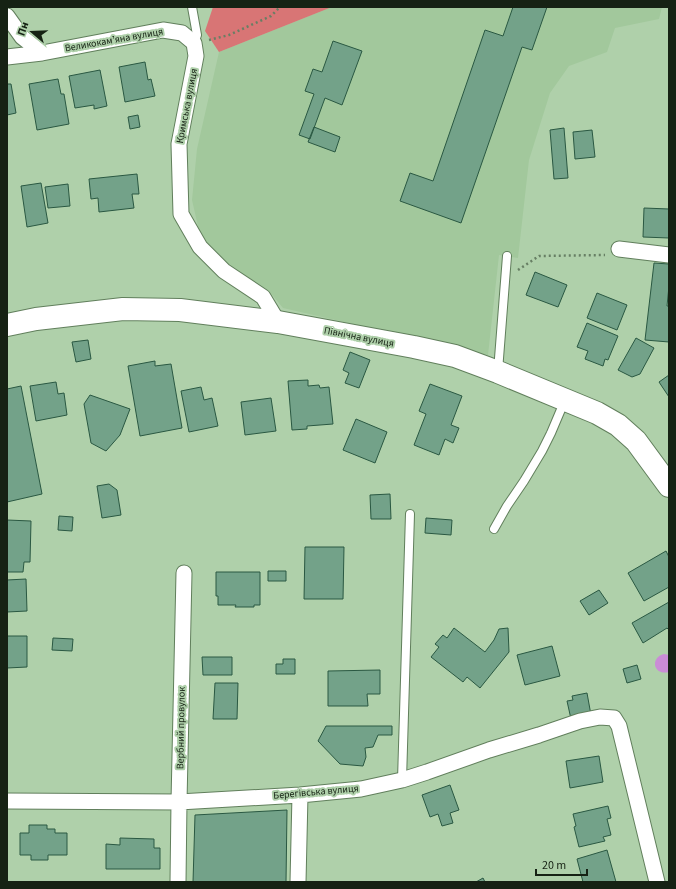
<svg xmlns="http://www.w3.org/2000/svg" width="676" height="889" font-family="'Source Sans 3',sans-serif">
<rect width="100%" height="100%" fill="#afd0aa"/>
<!-- built -->
<path fill="#a2c89c" d="M 332,7 L 662,7 L 659,19 L 615,28 L 607,52 L 569,66 L 550,93 L 529,160 L 518,258 L 499,255 L 488,355 L 283,308 L 269,291 L 228,264 L 200,235 L 192,200 L 197,149 L 219,52 Z"/>
<!-- forest -->
<path fill="#d87575" d="M 213,7 L 332,7 L 219,52 L 205,31 Z"/>
<!-- water -->
<path fill="#ca8cd6" d="M 664,654 L 669,655 L 669,672 C 654,676 649,658 664,654 Z"/>
<!-- building -->
<path fill="#73a289" stroke="#2a5842" d="M 513,7 L 547,7 L 532,50 L 522,47 L 461,223 L 400,201 L 410,173 L 433,181 L 485,30 L 503,36 Z
M 333,41 L 362,51 L 342,105 L 325,98 L 310,139 L 299,135 L 314,94 L 305,91 L 313,69 L 322,72 Z
M 145,62 L 148,80 L 151,79 L 155,96 L 125,102 L 119,67 Z
M 100,70 L 107,106 L 94,109 L 94,105 L 75,108 L 69,76 Z
M 58,79 L 61,94 L 64,94 L 69,124 L 37,130 L 29,84 Z
M 7,84 L 11,84 L 16,113 L 7,115 Z
M 138,115 L 140,127 L 130,129 L 128,117 Z
M 314,127 L 340,137 L 335,152 L 308,142 Z
M 564,128 L 568,178 L 554,179 L 550,130 Z
M 592,130 L 595,157 L 575,159 L 573,132 Z
M 137,174 L 139,194 L 132,194 L 134,208 L 99,212 L 98,198 L 91,199 L 89,179 Z
M 41,183 L 48,223 L 27,227 L 21,186 Z
M 68,184 L 70,206 L 48,208 L 45,187 Z
M 644,208 L 669,209 L 669,238 L 643,237 Z
M 654,263 L 669,264 L 669,286 L 667,306 L 669,306 L 669,342 L 645,340 Z
M 535,272 L 567,285 L 558,307 L 526,295 Z
M 597,293 L 627,305 L 617,330 L 587,318 Z
M 587,323 L 618,336 L 608,360 L 605,359 L 603,366 L 585,359 L 588,351 L 577,347 Z
M 636,338 L 654,348 L 640,374 L 632,377 L 618,370 Z
M 88,340 L 91,359 L 76,362 L 72,342 Z
M 350,352 L 370,360 L 359,388 L 345,383 L 349,373 L 343,370 Z
M 155,361 L 155,366 L 171,364 L 182,428 L 140,436 L 128,366 Z
M 669,375 L 669,397 L 659,382 Z
M 308,380 L 308,386 L 319,385 L 320,388 L 329,387 L 333,424 L 307,426 L 307,429 L 292,430 L 288,381 Z
M 56,382 L 58,394 L 64,393 L 67,415 L 36,421 L 30,386 Z
M 430,384 L 462,396 L 451,425 L 459,428 L 453,443 L 445,439 L 439,455 L 414,445 L 426,414 L 419,411 Z
M 21,386 L 42,494 L 7,502 L 7,389 Z
M 201,387 L 204,400 L 212,398 L 218,426 L 189,432 L 181,391 Z
M 90,395 L 130,409 L 120,435 L 106,451 L 91,443 L 84,404 Z
M 271,398 L 276,431 L 245,435 L 241,402 Z
M 356,419 L 387,432 L 375,463 L 343,450 Z
M 109,484 L 117,490 L 121,515 L 102,518 L 97,486 Z
M 390,494 L 391,519 L 371,519 L 370,495 Z
M 59,516 L 73,517 L 72,531 L 58,530 Z
M 426,518 L 452,520 L 451,535 L 425,533 Z
M 7,520 L 31,521 L 30,562 L 24,562 L 23,572 L 7,572 Z
M 305,547 L 344,547 L 343,599 L 304,599 Z
M 666,551 L 669,557 L 669,587 L 644,601 L 628,573 Z
M 268,571 L 286,571 L 286,581 L 268,581 Z
M 216,572 L 260,572 L 260,605 L 254,605 L 254,607 L 235,607 L 236,605 L 218,605 L 218,596 L 216,596 Z
M 26,579 L 27,611 L 7,612 L 7,580 Z
M 599,590 L 608,603 L 589,615 L 580,601 Z
M 669,602 L 669,630 L 667,628 L 643,643 L 632,623 Z
M 454,628 L 485,652 L 494,640 L 499,629 L 508,628 L 509,652 L 480,688 L 467,677 L 463,682 L 431,657 L 439,647 L 435,644 L 443,635 L 447,638 Z
M 7,636 L 27,636 L 27,667 L 7,668 Z
M 53,638 L 73,639 L 72,651 L 52,650 Z
M 552,646 L 560,676 L 525,685 L 517,655 Z
M 202,657 L 232,657 L 232,675 L 203,675 Z
M 283,659 L 295,659 L 295,674 L 276,674 L 276,664 L 283,664 Z
M 637,665 L 641,679 L 627,683 L 623,669 Z
M 380,670 L 380,694 L 367,694 L 368,706 L 328,706 L 328,671 Z
M 215,683 L 238,683 L 237,719 L 213,719 Z
M 587,693 L 591,715 L 571,719 L 567,701 L 573,700 L 572,696 Z
M 326,726 L 392,726 L 392,735 L 378,735 L 373,747 L 365,748 L 366,757 L 363,766 L 340,764 L 318,741 Z
M 599,756 L 603,782 L 570,788 L 566,761 Z
M 450,785 L 459,810 L 450,813 L 453,823 L 442,826 L 438,814 L 430,817 L 422,795 Z
M 608,806 L 611,818 L 607,819 L 611,835 L 603,837 L 605,841 L 579,847 L 574,827 L 576,826 L 573,814 Z
M 287,810 L 286,882 L 193,882 L 195,815 Z
M 29,825 L 47,825 L 47,829 L 55,829 L 55,833 L 67,833 L 67,855 L 48,855 L 48,860 L 31,860 L 31,855 L 20,855 L 20,833 L 29,833 Z
M 120,838 L 154,839 L 154,848 L 160,848 L 160,869 L 106,869 L 106,844 L 120,845 Z
M 607,850 L 616,882 L 583,882 L 577,859 Z
M 483,878 L 485,882 L 476,882 Z"/>
<g fill="none" stroke-linecap="round" stroke-linejoin="round">
<!-- lane casing -->
<g stroke="#617f5c" stroke-width="10">
<path id="lane" d="M 192,7 L 197,35 L 194,43
M 498,371 L 507,256
M 494,529 L 507,506 L 524,481 L 542,451 L 551,433 L 565,400
M 402,780 L 410,514"/>
</g>
<!-- street casing -->
<g stroke="#617f5c" stroke-width="17">
<path id="street" d="M 7,16 L 22,37 L 42,53
M 7,57 L 42,53 L 163,30 L 182,33 L 194,43 L 196,56 L 179,144 L 181,214 L 200,247 L 224,271 L 263,297 L 278,322
M 619,249 L 669,255
M 7,801 L 179,802 L 300,795 L 361,789 L 402,780 L 427,772 L 489,750 L 539,735 L 580,721 L 600,717 L 614,718 L 619,726 L 657,882
M 178,882 L 179,802 L 184,573
M 298,882 L 300,795"/>
</g>
<!-- secondary casing -->
<g stroke="#617f5c" stroke-width="24">
<path id="secondary" d="M 7,325 L 36,319 L 123,309 L 180,310 L 278,322 L 414,347 L 455,356 L 498,372 L 597,413 L 618,425 L 636,441 L 669,486"/>
</g>
<!-- path -->
<path stroke="#677f64" stroke-width="2.5" stroke-dasharray="2 3" stroke-linecap="butt" d="M 209,40 L 229,35 L 271,16 L 280,7
M 518,270 L 539,256 L 605,255"/>
<!-- lane -->
<use href="#lane" stroke="#fff" stroke-width="8"/>
<!-- street -->
<use href="#street" stroke="#fff" stroke-width="15"/>
<!-- secondary -->
<use href="#secondary" stroke="#fff" stroke-width="22"/>
</g>
<g text-anchor="middle" dominant-baseline="central" stroke-width="4" stroke-linejoin="round" paint-order="stroke">
<!-- street labels -->
<g font-size="10" fill="#162214" stroke="#afd0aa">
<text transform="translate(114 40) rotate(-10)">Великокамʼяна вулиця</text>
<text transform="translate(187 106) rotate(-79)">Кримська вулиця</text>
<text transform="translate(359 337) rotate(11)">Північна вулиця</text>
<text transform="translate(181 728) rotate(-89)">Вербний провулок</text>
<text transform="translate(316 792) rotate(-5)">Берегівська вулиця</text>
</g>
</g>
<!-- border -->
<rect width="676" height="889" fill="none" stroke="#162214" stroke-width="16"/>
<!-- north arrow -->
<g transform="translate(32 32) rotate(289)" stroke="#afd0aa" stroke-width="3" paint-order="stroke">
<path d="M0-3L7 15L0 10L-7 15Z" fill="#162214"/>
<text y="-6" font-size="11" font-weight="bold" text-anchor="middle" fill="#162214">Пн</text>
</g>
<!-- scale -->
<path d="M536 869v6h51v-6" fill="none" stroke="#162214" stroke-width="2"/>
<text x="542" y="869" font-size="12" fill="#162214" stroke="#afd0aa" stroke-width="3" paint-order="stroke">20 m</text>
</svg>
